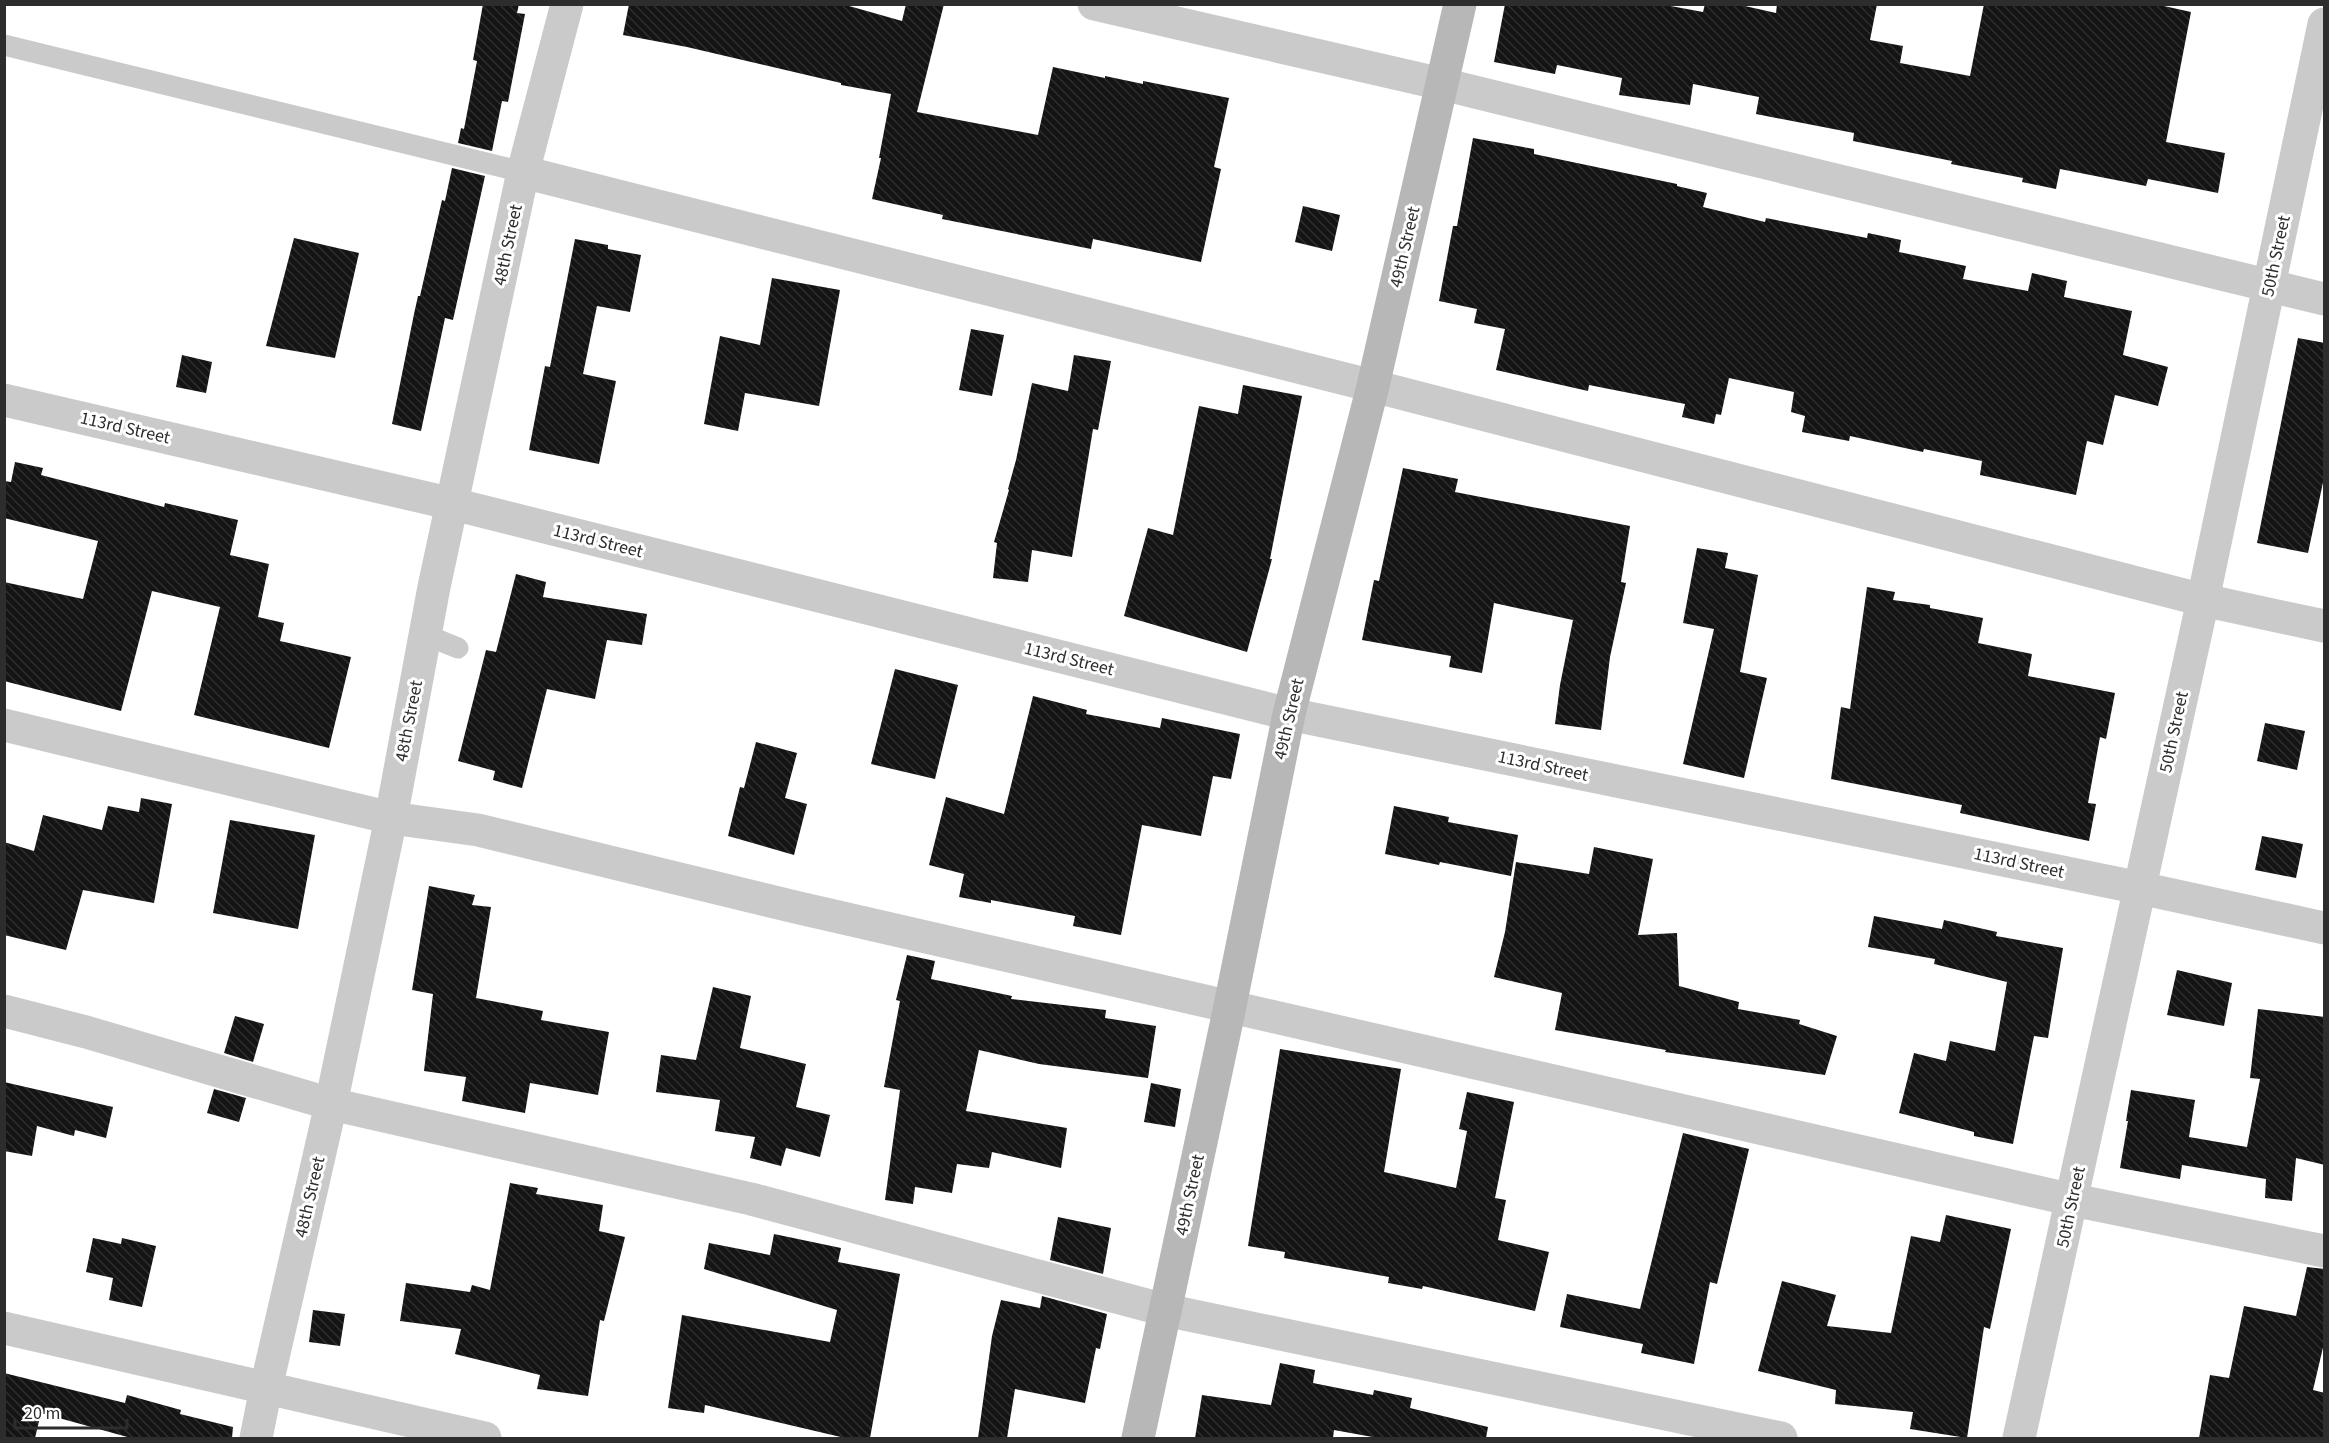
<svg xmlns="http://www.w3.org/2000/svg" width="2329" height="1443" font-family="'Source Sans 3',sans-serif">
<defs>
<pattern id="building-back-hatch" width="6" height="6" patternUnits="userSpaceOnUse" patternTransform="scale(1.5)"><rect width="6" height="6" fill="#141414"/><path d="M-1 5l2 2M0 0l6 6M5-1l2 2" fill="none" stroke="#2e2e2e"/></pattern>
</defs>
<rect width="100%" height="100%" fill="#fff"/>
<!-- building -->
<path fill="url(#building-back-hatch)" d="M 483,4 L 519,4 L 517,13 L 525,14 L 508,102 L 502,101 L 492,151 L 458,143 L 461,128 L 464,129 L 477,61 L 473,60 Z
M 629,4 L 842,4 L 902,21 L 906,4 L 944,4 L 917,112 L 1038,135 L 1053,67 L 1105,78 L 1105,76 L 1143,84 L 1143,81 L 1229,98 L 1214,167 L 1221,169 L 1201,262 L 1093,239 L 1091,249 L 942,219 L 943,215 L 872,199 L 881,158 L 879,158 L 891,94 L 841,85 L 841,83 L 687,47 L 623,35 Z
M 1505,4 L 1660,4 L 1703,12 L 1705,4 L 1736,4 L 1776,13 L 1777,4 L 1877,4 L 1870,40 L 1903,46 L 1900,63 L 1970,76 L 1984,4 L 2155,4 L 2191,12 L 2166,142 L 2225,153 L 2218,193 L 2148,179 L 2146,186 L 2060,169 L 2056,189 L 2022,182 L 2023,178 L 1951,164 L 1952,161 L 1853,141 L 1854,133 L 1756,114 L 1759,97 L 1693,84 L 1690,105 L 1619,95 L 1622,78 L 1557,65 L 1555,74 L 1494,62 Z
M 1473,138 L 1534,149 L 1534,154 L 1677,184 L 1677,186 L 1707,193 L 1703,207 L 1765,222 L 1766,218 L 1867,238 L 1868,233 L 1901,240 L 1899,252 L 1966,266 L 1963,279 L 2028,291 L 2032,273 L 2067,281 L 2064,297 L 2132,311 L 2123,355 L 2168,367 L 2158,406 L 2115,395 L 2103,445 L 2087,441 L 2076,495 L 1980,475 L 1982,461 L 1924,449 L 1923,452 L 1850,436 L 1849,441 L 1802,432 L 1805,416 L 1791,412 L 1794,392 L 1729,378 L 1721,415 L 1716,414 L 1714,424 L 1682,417 L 1685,404 L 1589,385 L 1588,391 L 1496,370 L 1505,329 L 1474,323 L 1477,309 L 1439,301 L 1453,226 L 1457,226 Z
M 452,168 L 485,176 L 453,320 L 445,318 L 421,431 L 392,424 L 414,314 L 418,296 L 420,296 L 442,200 L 445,201 Z
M 1303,206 L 1340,215 L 1332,251 L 1295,242 Z
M 294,238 L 359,253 L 335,358 L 266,346 Z
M 575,239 L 608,245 L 608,249 L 641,255 L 630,312 L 597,306 L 583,374 L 616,381 L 599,464 L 529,450 L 545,366 L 550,367 Z
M 772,278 L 840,290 L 819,406 L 745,393 L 738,431 L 704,424 L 720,336 L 760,345 Z
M 971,329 L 1004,335 L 992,396 L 959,390 Z
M 2298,338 L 2325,343 L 2325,473 L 2308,553 L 2257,543 Z
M 182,355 L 212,362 L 206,393 L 176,387 Z
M 1074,355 L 1111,361 L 1098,430 L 1093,429 L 1072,557 L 1032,550 L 1028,582 L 993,578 L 997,543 L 994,542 L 1009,490 L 1008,489 L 1016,460 L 1032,383 L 1068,391 Z
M 1243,385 L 1302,396 L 1270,559 L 1272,559 L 1247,652 L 1124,616 L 1148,528 L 1173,535 L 1199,406 L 1238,414 Z
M 15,462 L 43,468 L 41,475 L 164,507 L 165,503 L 238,520 L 230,555 L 269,564 L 258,617 L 284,623 L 280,641 L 351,657 L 329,748 L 194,715 L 220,607 L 152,591 L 121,711 L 4,681 L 4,582 L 83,599 L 98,541 L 4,518 L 4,481 L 11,482 Z
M 1403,468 L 1458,479 L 1455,492 L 1630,526 L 1621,582 L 1626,583 L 1610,657 L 1601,730 L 1555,724 L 1560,685 L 1573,620 L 1494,603 L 1482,673 L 1449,667 L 1451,656 L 1362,640 L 1374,580 L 1379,581 Z
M 1697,548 L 1728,553 L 1725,568 L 1758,575 L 1740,672 L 1767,678 L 1744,778 L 1683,764 L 1714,629 L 1683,623 Z
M 516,574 L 546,582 L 543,597 L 647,614 L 642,645 L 607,640 L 595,699 L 547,689 L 522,788 L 493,780 L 495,771 L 458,761 L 486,650 L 496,652 Z
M 1867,587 L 1895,592 L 1893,600 L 1930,605 L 1930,608 L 1983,618 L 1978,643 L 2032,654 L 2028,676 L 2115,693 L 2106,739 L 2100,737 L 2088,803 L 2096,804 L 2089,841 L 1960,813 L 1962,805 L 1831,779 L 1841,707 L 1850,709 Z
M 895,669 L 958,685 L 935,779 L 871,764 Z
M 1033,696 L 1087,710 L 1086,714 L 1160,728 L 1162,718 L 1240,734 L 1231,779 L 1213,776 L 1201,836 L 1142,825 L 1121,935 L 1073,926 L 1075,916 L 991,900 L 991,903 L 959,897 L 964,874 L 929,865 L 946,797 L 1004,814 Z
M 2265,723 L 2305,731 L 2297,770 L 2257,761 Z
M 756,742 L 797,753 L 785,798 L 807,804 L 794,855 L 728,836 L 740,787 L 744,788 Z
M 141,798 L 172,804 L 154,903 L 83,890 L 66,950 L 4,935 L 4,842 L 34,851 L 43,815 L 102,830 L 108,806 L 139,812 Z
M 1394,806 L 1449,817 L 1448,822 L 1518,835 L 1511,876 L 1440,862 L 1439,865 L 1385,854 Z
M 230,820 L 315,835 L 298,929 L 213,913 Z
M 2262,836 L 2303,844 L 2296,878 L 2255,870 Z
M 1594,847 L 1653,859 L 1638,935 L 1677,933 L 1679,986 L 1739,1002 L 1738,1009 L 1800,1020 L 1799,1024 L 1837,1036 L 1825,1075 L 1665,1052 L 1666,1050 L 1555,1030 L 1562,993 L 1494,977 L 1505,932 L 1516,862 L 1589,874 Z
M 429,886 L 475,895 L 472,905 L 491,907 L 476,998 L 543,1011 L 541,1020 L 609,1032 L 598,1095 L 530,1083 L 525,1113 L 462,1101 L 466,1077 L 424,1071 L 433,994 L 412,990 Z
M 1874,916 L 1942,929 L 1944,920 L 1997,932 L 1996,936 L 2063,948 L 2048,1038 L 2034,1036 L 2013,1144 L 1974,1136 L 1974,1132 L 1899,1113 L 1914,1053 L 1946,1061 L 1950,1041 L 1995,1051 L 2007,982 L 1934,964 L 1935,959 L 1868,947 Z
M 907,955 L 935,961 L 931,979 L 1012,996 L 1011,999 L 1106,1010 L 1105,1018 L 1156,1026 L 1148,1078 L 1039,1064 L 979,1050 L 966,1111 L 1067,1128 L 1061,1168 L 992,1152 L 989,1168 L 957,1164 L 952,1193 L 915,1187 L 913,1204 L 885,1200 L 900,1090 L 884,1087 L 900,1001 L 896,1000 Z
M 2177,970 L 2232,983 L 2224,1026 L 2167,1015 Z
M 713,987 L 751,996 L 740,1048 L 806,1064 L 796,1107 L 830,1115 L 820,1157 L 786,1148 L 781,1166 L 750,1158 L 755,1137 L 715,1131 L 720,1100 L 656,1092 L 661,1055 L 696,1060 Z
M 2258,1009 L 2325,1017 L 2325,1165 L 2296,1158 L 2292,1201 L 2265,1198 L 2266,1179 L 2182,1165 L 2180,1179 L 2120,1168 L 2128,1121 L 2126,1121 L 2131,1090 L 2195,1100 L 2189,1137 L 2247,1147 L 2260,1079 L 2250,1078 Z
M 235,1016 L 264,1024 L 253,1062 L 224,1053 Z
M 1280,1049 L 1401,1069 L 1384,1172 L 1456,1188 L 1467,1131 L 1459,1129 L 1467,1092 L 1514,1102 L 1495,1198 L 1506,1200 L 1498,1240 L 1549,1252 L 1535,1311 L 1423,1286 L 1422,1289 L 1388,1283 L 1389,1277 L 1284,1258 L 1285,1252 L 1248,1246 Z
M 4,1082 L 113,1107 L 106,1138 L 75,1130 L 74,1136 L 37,1126 L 32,1156 L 4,1151 Z
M 1151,1083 L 1181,1089 L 1175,1127 L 1144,1122 Z
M 214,1089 L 246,1098 L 239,1122 L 207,1113 Z
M 1683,1133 L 1749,1149 L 1717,1284 L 1710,1282 L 1694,1364 L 1641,1353 L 1643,1344 L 1560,1327 L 1567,1294 L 1640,1309 Z
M 510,1183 L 538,1188 L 536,1194 L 603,1205 L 599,1231 L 625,1237 L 604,1321 L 600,1320 L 588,1396 L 537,1389 L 540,1375 L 455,1354 L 461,1329 L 400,1321 L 406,1283 L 470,1292 L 472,1285 L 490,1290 Z
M 1946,1215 L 2011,1229 L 1990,1329 L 1984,1327 L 1967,1438 L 1910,1429 L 1913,1412 L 1835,1404 L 1836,1390 L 1758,1371 L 1782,1281 L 1836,1295 L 1827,1326 L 1891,1333 L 1911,1236 L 1940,1242 Z
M 1058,1217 L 1111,1228 L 1103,1274 L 1050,1260 Z
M 774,1234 L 841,1248 L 838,1262 L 900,1274 L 870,1438 L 845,1438 L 705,1405 L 704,1413 L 668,1408 L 682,1315 L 830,1342 L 837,1310 L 704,1269 L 709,1243 L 770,1255 Z
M 93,1238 L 121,1244 L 122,1238 L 156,1246 L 142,1307 L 109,1300 L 113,1278 L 86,1272 Z
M 2307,1267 L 2325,1269 L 2325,1339 L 2313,1390 L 2325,1393 L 2325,1438 L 2199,1438 L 2210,1375 L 2229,1378 L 2244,1306 L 2296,1316 Z
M 1042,1296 L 1107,1314 L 1100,1349 L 1096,1348 L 1085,1403 L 1015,1389 L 1007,1438 L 978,1438 L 992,1336 L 1001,1300 L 1040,1308 Z
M 313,1310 L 345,1314 L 340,1346 L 309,1342 Z
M 1280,1363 L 1315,1370 L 1313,1383 L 1373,1395 L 1374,1390 L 1412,1398 L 1410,1408 L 1488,1427 L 1486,1438 L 1378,1438 L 1334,1430 L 1333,1438 L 1195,1438 L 1202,1395 L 1271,1405 Z
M 4,1373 L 125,1403 L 127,1395 L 181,1410 L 180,1414 L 233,1427 L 232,1438 L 131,1438 L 41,1413 L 35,1438 L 4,1438 Z"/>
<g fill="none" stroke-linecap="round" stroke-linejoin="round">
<!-- lane -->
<path stroke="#cacaca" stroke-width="21" d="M 4,45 L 523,172
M 426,635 L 458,648"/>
<!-- street -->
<path stroke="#cacaca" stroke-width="33" d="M 1094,4 L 1442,84 L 2324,299
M 523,172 L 1373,386 L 2203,600 L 2324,626
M 4,400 L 453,504 L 1289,714 L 2140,888 L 2324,928
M 4,725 L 391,818 L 478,830 L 795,907 L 2073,1200 L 2324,1251
M 4,1011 L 86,1032 L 331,1104 L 751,1199 L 1165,1310 L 1781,1438
M 4,1328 L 485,1438
M 256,1438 L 266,1388 L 331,1104 L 391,818 L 434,587 L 523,172 L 567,4
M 2019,1438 L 2203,600 L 2324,24"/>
<!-- secondary -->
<path stroke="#b7b7b7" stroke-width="33" d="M 1138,1438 L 1230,1006 L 1289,714 L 1373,386 L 1460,4"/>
</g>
<g text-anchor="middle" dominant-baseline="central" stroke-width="6" stroke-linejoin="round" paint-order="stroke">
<!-- street labels -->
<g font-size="18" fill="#2d2d2d" stroke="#fff">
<text transform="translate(508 245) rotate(-78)">48th Street</text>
<text transform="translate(1405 247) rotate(-77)">49th Street</text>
<text transform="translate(2276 256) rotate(-78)">50th Street</text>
<text transform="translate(125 428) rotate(13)">113rd Street</text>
<text transform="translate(598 541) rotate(14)">113rd Street</text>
<text transform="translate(1069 659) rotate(14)">113rd Street</text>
<text transform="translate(1289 719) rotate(-77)">49th Street</text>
<text transform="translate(409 721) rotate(-79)">48th Street</text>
<text transform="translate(2174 732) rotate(-78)">50th Street</text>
<text transform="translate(1543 766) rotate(12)">113rd Street</text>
<text transform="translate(2019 863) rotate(12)">113rd Street</text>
<text transform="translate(1190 1195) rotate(-78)">49th Street</text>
<text transform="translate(310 1197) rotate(-77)">48th Street</text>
<text transform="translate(2071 1207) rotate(-78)">50th Street</text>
</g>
</g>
<!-- border -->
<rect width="2329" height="1443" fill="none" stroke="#2d2d2d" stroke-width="12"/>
<!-- scale -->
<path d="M15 1419v9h112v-9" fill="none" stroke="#2d2d2d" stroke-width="3"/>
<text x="24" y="1419" font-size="18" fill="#2d2d2d" stroke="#ffffff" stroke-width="4.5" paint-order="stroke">20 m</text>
</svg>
